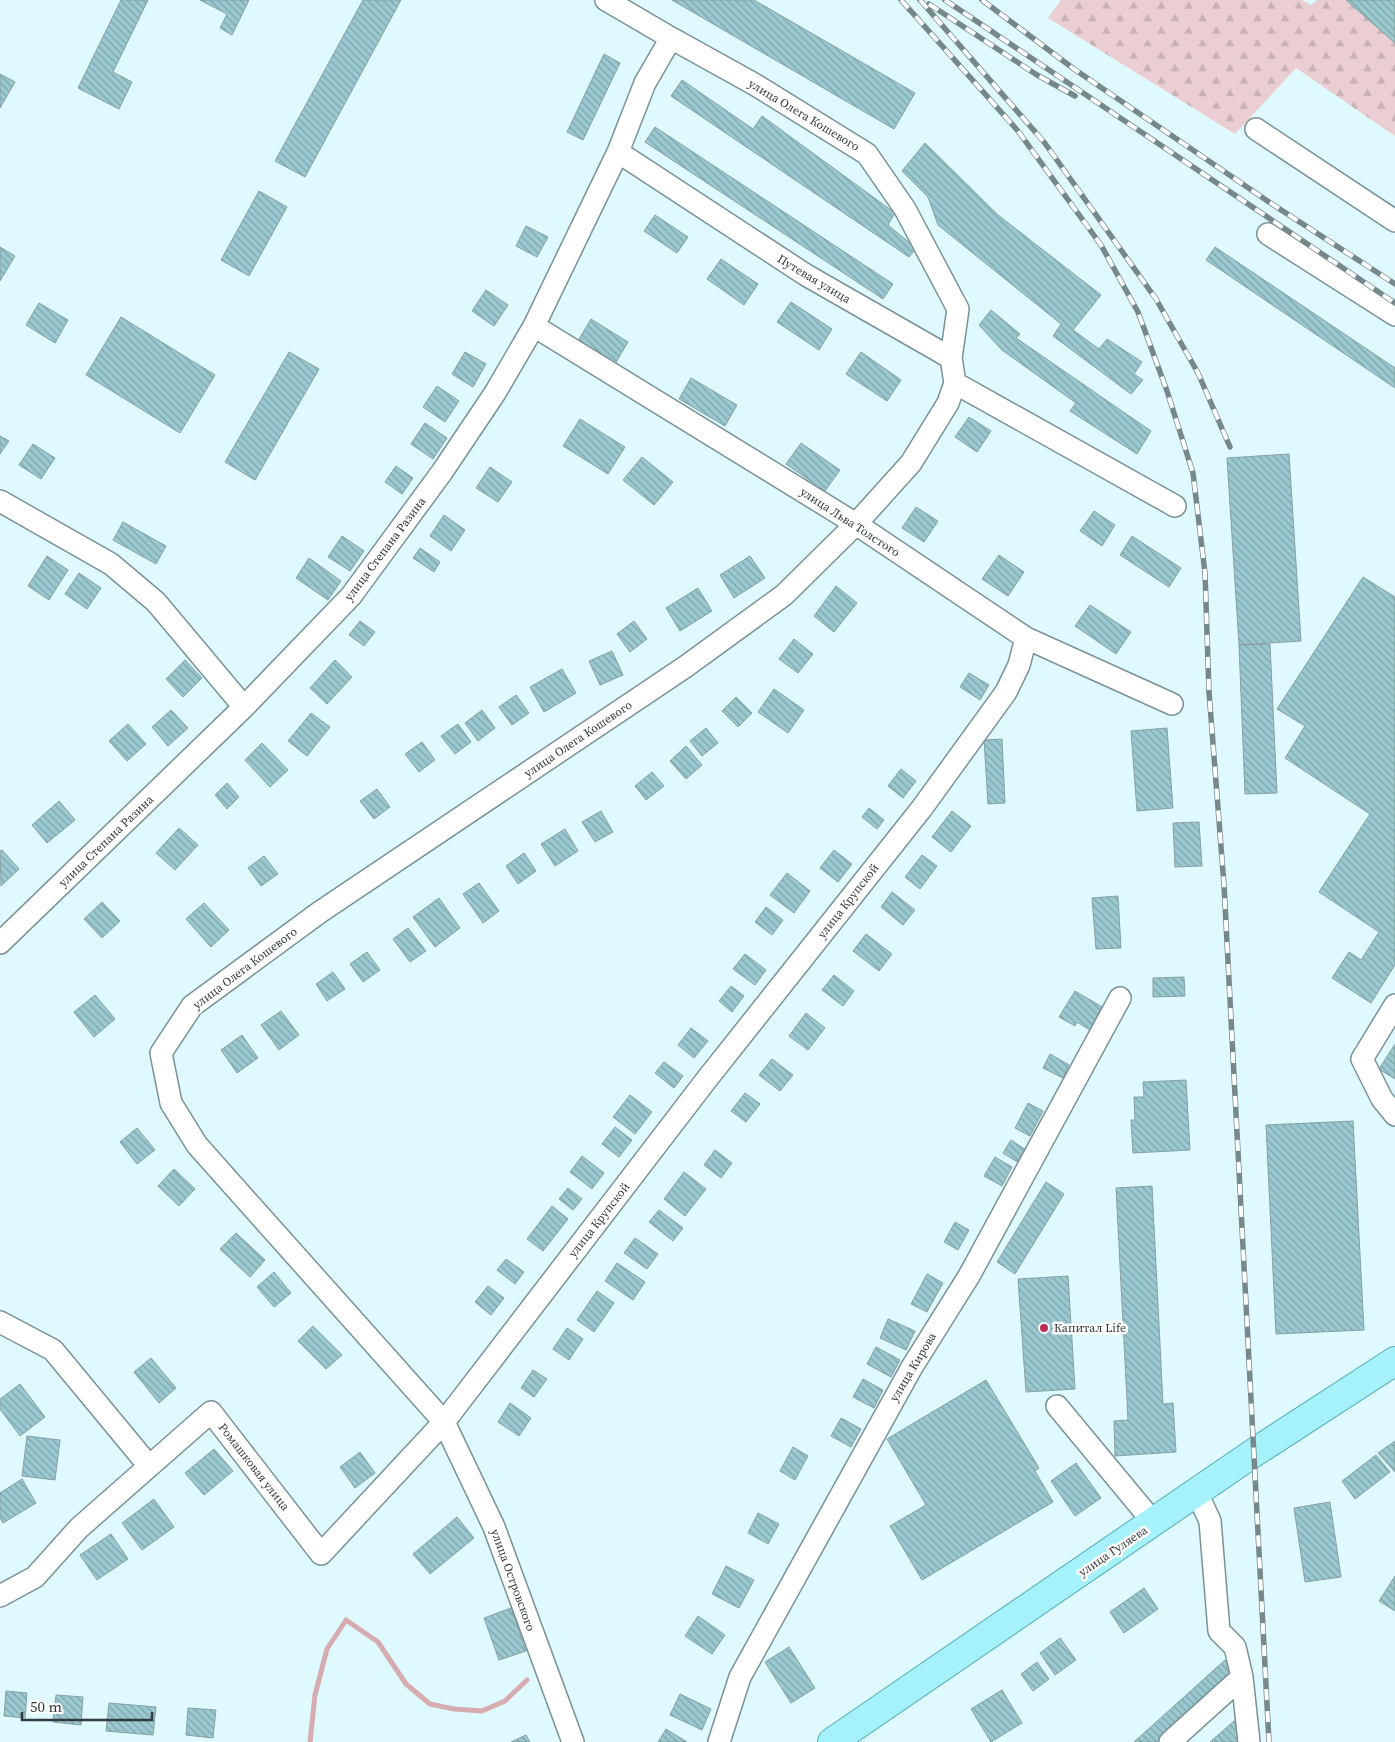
<svg xmlns="http://www.w3.org/2000/svg" width="1395" height="1742" font-family="'Source Serif 4',serif">
<defs>
<pattern id="forest-firs" width="22" height="20" patternUnits="userSpaceOnUse" patternTransform="scale(1.25)"><rect width="22" height="20" fill="#eaced1"/><path d="M5 1l3.5 6h-7zM16 11l3.5 6h-7z" fill="#c9b2b4"/></pattern>
<pattern id="building-back-hatch" width="6" height="6" patternUnits="userSpaceOnUse" patternTransform="scale(1.25)"><rect width="6" height="6" fill="#9ac9cf"/><path d="M-1 5l2 2M0 0l6 6M5-1l2 2" fill="none" stroke="#7ea4a9"/></pattern>
</defs>
<rect width="100%" height="100%" fill="#dffafe"/>
<!-- forest -->
<path fill="url(#forest-firs)" d="M 1061,0 L 1302,0 L 1311,5 L 1317,0 L 1395,0 L 1395,136 L 1296,68 L 1235,134 L 1048,18 Z"/>
<g fill="none" stroke-linecap="round" stroke-linejoin="round">
<!-- stream -->
<path stroke="#d6acb1" stroke-width="5" d="M 310,1742 L 315,1695 L 327,1649 L 346,1620 L 378,1642 L 406,1684 L 430,1704 L 454,1709 L 482,1711 L 505,1701 L 527,1680"/>
</g>
<!-- building -->
<path fill="url(#building-back-hatch)" stroke="#87a0a3" d="M 121,0 L 148,0 L 113,72 L 132,82 L 119,109 L 78,88 Z
M 200,0 L 249,0 L 232,35 L 220,28 L 227,14 Z
M 363,0 L 401,0 L 305,177 L 275,161 Z
M 672,0 L 754,0 L 915,93 L 894,129 Z
M 1346,0 L 1395,0 L 1395,43 Z
M 604,54 L 620,63 L 583,140 L 567,132 Z
M 0,74 L 15,82 L 0,108 Z
M 682,80 L 753,129 L 762,116 L 895,213 L 888,225 L 916,248 L 909,257 L 671,96 Z
M 655,127 L 893,284 L 883,299 L 645,142 Z
M 925,143 L 998,215 L 1101,295 L 1073,330 L 1099,349 L 1107,339 L 1142,362 L 1134,374 L 1143,380 L 1131,394 L 1053,336 L 1061,324 L 938,225 L 928,197 L 902,171 Z
M 259,191 L 287,207 L 249,276 L 221,260 Z
M 655,215 L 688,237 L 677,253 L 644,231 Z
M 526,226 L 548,237 L 537,257 L 516,246 Z
M 0,247 L 15,256 L 0,281 Z
M 1215,247 L 1395,368 L 1395,388 L 1206,260 Z
M 721,259 L 758,284 L 744,305 L 707,279 Z
M 486,290 L 508,305 L 494,326 L 472,311 Z
M 791,302 L 832,329 L 819,350 L 777,322 Z
M 39,303 L 68,320 L 55,343 L 26,325 Z
M 991,310 L 1020,334 L 1016,338 L 1151,431 L 1137,454 L 1070,411 L 1076,403 L 1002,350 L 979,325 Z
M 121,317 L 215,375 L 180,433 L 86,375 Z
M 591,319 L 628,342 L 615,364 L 578,341 Z
M 289,352 L 319,369 L 255,480 L 225,462 Z
M 465,352 L 486,364 L 473,387 L 452,374 Z
M 861,352 L 901,380 L 887,401 L 846,374 Z
M 691,378 L 737,405 L 725,426 L 679,399 Z
M 437,386 L 459,401 L 445,422 L 423,407 Z
M 969,417 L 991,431 L 977,452 L 955,437 Z
M 580,419 L 625,447 L 608,474 L 563,446 Z
M 425,423 L 447,438 L 433,459 L 411,444 Z
M 0,436 L 9,441 L 0,454 Z
M 801,443 L 840,470 L 825,491 L 786,464 Z
M 33,444 L 55,458 L 41,479 L 19,465 Z
M 1289,454 L 1301,641 L 1239,645 L 1227,458 Z
M 642,457 L 673,482 L 654,505 L 623,480 Z
M 396,466 L 413,478 L 402,494 L 385,482 Z
M 490,467 L 512,482 L 498,502 L 476,488 Z
M 916,507 L 938,521 L 924,542 L 902,528 Z
M 1094,511 L 1115,525 L 1102,546 L 1080,531 Z
M 444,515 L 465,530 L 451,551 L 430,536 Z
M 123,522 L 166,546 L 156,564 L 113,540 Z
M 342,536 L 364,551 L 350,571 L 328,557 Z
M 1132,536 L 1181,568 L 1169,587 L 1120,555 Z
M 420,548 L 440,562 L 434,572 L 413,558 Z
M 999,555 L 1024,572 L 1008,596 L 982,579 Z
M 47,556 L 68,570 L 49,600 L 28,586 Z
M 750,556 L 765,578 L 734,598 L 720,575 Z
M 309,558 L 341,581 L 328,600 L 296,578 Z
M 79,573 L 101,588 L 87,609 L 65,594 Z
M 1363,577 L 1395,597 L 1395,965 L 1371,1003 L 1332,978 L 1349,952 L 1361,960 L 1379,932 L 1319,892 L 1370,814 L 1285,758 L 1305,726 L 1277,709 Z
M 836,586 L 857,603 L 834,632 L 814,616 Z
M 698,588 L 712,611 L 680,631 L 666,608 Z
M 1090,605 L 1131,632 L 1116,654 L 1075,626 Z
M 360,621 L 375,632 L 364,646 L 349,635 Z
M 634,621 L 647,639 L 630,652 L 617,634 Z
M 794,639 L 813,654 L 798,673 L 779,659 Z
M 1270,644 L 1277,793 L 1245,794 L 1239,645 Z
M 612,651 L 623,675 L 600,685 L 589,661 Z
M 185,660 L 202,678 L 183,697 L 166,679 Z
M 335,660 L 352,677 L 327,704 L 310,688 Z
M 562,669 L 576,693 L 544,712 L 530,687 Z
M 969,673 L 989,685 L 980,700 L 960,687 Z
M 774,689 L 804,710 L 788,733 L 758,712 Z
M 516,695 L 529,713 L 512,725 L 499,707 Z
M 736,697 L 752,713 L 738,727 L 722,711 Z
M 171,710 L 188,728 L 168,746 L 152,727 Z
M 482,710 L 495,728 L 478,741 L 465,723 Z
M 311,713 L 330,727 L 307,756 L 288,741 Z
M 128,724 L 146,744 L 127,761 L 109,741 Z
M 458,724 L 471,742 L 455,754 L 441,736 Z
M 706,728 L 718,743 L 702,756 L 690,741 Z
M 1167,728 L 1173,808 L 1137,811 L 1131,731 Z
M 1002,739 L 1005,803 L 988,804 L 984,740 Z
M 422,742 L 435,760 L 419,772 L 405,754 Z
M 262,743 L 288,770 L 270,787 L 245,760 Z
M 686,746 L 702,765 L 686,779 L 670,761 Z
M 901,769 L 916,781 L 903,798 L 888,786 Z
M 652,772 L 664,786 L 646,800 L 635,786 Z
M 227,783 L 239,797 L 227,809 L 215,795 Z
M 377,789 L 390,807 L 374,819 L 360,801 Z
M 59,801 L 75,820 L 47,843 L 32,825 Z
M 869,808 L 884,820 L 877,829 L 862,817 Z
M 601,811 L 613,832 L 595,842 L 582,822 Z
M 952,811 L 971,826 L 951,852 L 932,837 Z
M 1199,822 L 1202,866 L 1175,867 L 1173,823 Z
M 179,828 L 198,845 L 175,870 L 156,853 Z
M 565,829 L 578,851 L 555,866 L 541,844 Z
M 2,850 L 19,869 L 1,886 L 0,851 Z
M 834,850 L 852,864 L 838,882 L 820,868 Z
M 524,853 L 536,871 L 518,884 L 506,866 Z
M 922,855 L 937,866 L 920,889 L 905,877 Z
M 264,856 L 278,874 L 261,886 L 248,868 Z
M 787,873 L 810,891 L 794,913 L 770,895 Z
M 479,883 L 499,911 L 483,923 L 463,894 Z
M 892,892 L 915,910 L 903,925 L 881,907 Z
M 1118,896 L 1121,948 L 1096,949 L 1092,898 Z
M 439,898 L 460,928 L 435,947 L 413,917 Z
M 102,902 L 120,921 L 102,938 L 84,919 Z
M 204,903 L 229,930 L 211,947 L 186,919 Z
M 766,907 L 783,920 L 772,935 L 755,922 Z
M 408,928 L 426,951 L 410,962 L 393,939 Z
M 866,934 L 892,954 L 879,971 L 853,951 Z
M 367,952 L 380,970 L 363,982 L 350,964 Z
M 745,954 L 766,970 L 755,985 L 733,969 Z
M 333,972 L 345,989 L 327,1001 L 316,984 Z
M 834,975 L 854,991 L 843,1006 L 822,990 Z
M 1184,977 L 1185,996 L 1153,997 L 1153,978 Z
M 731,986 L 744,996 L 732,1012 L 719,1001 Z
M 1075,991 L 1104,1008 L 1090,1030 L 1077,1022 L 1075,1026 L 1059,1017 Z
M 95,995 L 115,1019 L 94,1037 L 74,1012 Z
M 281,1011 L 299,1035 L 279,1050 L 261,1025 Z
M 806,1013 L 825,1028 L 808,1050 L 789,1036 Z
M 691,1028 L 708,1041 L 694,1058 L 678,1045 Z
M 242,1035 L 258,1058 L 237,1073 L 221,1050 Z
M 1395,1044 L 1395,1079 L 1379,1069 Z
M 1050,1054 L 1069,1065 L 1063,1078 L 1043,1068 Z
M 772,1059 L 793,1075 L 780,1091 L 759,1075 Z
M 664,1062 L 683,1076 L 674,1088 L 655,1073 Z
M 1186,1080 L 1190,1150 L 1133,1153 L 1131,1120 L 1135,1120 L 1134,1097 L 1144,1097 L 1143,1082 Z
M 745,1093 L 760,1104 L 746,1122 L 731,1111 Z
M 630,1095 L 652,1112 L 635,1134 L 613,1117 Z
M 1028,1103 L 1043,1111 L 1030,1136 L 1015,1128 Z
M 1353,1121 L 1364,1330 L 1276,1334 L 1266,1125 Z
M 615,1127 L 632,1140 L 619,1157 L 602,1144 Z
M 137,1128 L 155,1150 L 137,1164 L 120,1142 Z
M 1011,1140 L 1026,1150 L 1019,1163 L 1003,1153 Z
M 715,1150 L 732,1163 L 721,1178 L 704,1165 Z
M 582,1156 L 604,1173 L 592,1189 L 570,1172 Z
M 995,1157 L 1012,1167 L 1002,1186 L 984,1176 Z
M 174,1169 L 195,1189 L 179,1206 L 158,1186 Z
M 684,1172 L 706,1189 L 685,1216 L 664,1199 Z
M 1046,1182 L 1064,1194 L 1015,1274 L 997,1262 Z
M 1152,1186 L 1163,1404 L 1173,1403 L 1176,1452 L 1115,1456 L 1114,1421 L 1128,1420 L 1116,1188 Z
M 568,1188 L 582,1199 L 573,1210 L 559,1199 Z
M 552,1206 L 568,1219 L 543,1251 L 527,1239 Z
M 659,1210 L 683,1228 L 673,1241 L 649,1222 Z
M 955,1222 L 969,1230 L 958,1250 L 944,1242 Z
M 236,1233 L 265,1260 L 250,1277 L 220,1249 Z
M 635,1238 L 658,1254 L 647,1269 L 624,1253 Z
M 506,1259 L 524,1272 L 515,1284 L 497,1270 Z
M 617,1263 L 645,1282 L 633,1300 L 605,1281 Z
M 274,1272 L 291,1293 L 274,1307 L 257,1287 Z
M 927,1274 L 943,1283 L 927,1312 L 911,1304 Z
M 1068,1276 L 1075,1389 L 1026,1392 L 1018,1279 Z
M 488,1286 L 504,1298 L 491,1315 L 475,1302 Z
M 597,1291 L 614,1303 L 594,1332 L 577,1320 Z
M 888,1319 L 915,1331 L 906,1350 L 880,1338 Z
M 313,1326 L 342,1355 L 326,1369 L 298,1341 Z
M 567,1328 L 583,1339 L 569,1360 L 553,1349 Z
M 876,1347 L 900,1360 L 891,1377 L 867,1364 Z
M 151,1358 L 176,1388 L 159,1403 L 134,1372 Z
M 533,1370 L 547,1379 L 534,1397 L 521,1388 Z
M 863,1379 L 883,1390 L 874,1408 L 853,1397 Z
M 986,1380 L 1039,1468 L 1035,1471 L 1053,1502 L 922,1580 L 890,1526 L 926,1505 L 887,1439 Z
M 20,1384 L 45,1417 L 20,1436 L 0,1409 L 0,1399 Z
M 510,1403 L 531,1418 L 519,1436 L 498,1422 Z
M 841,1418 L 861,1429 L 851,1447 L 831,1436 Z
M 27,1436 L 60,1440 L 55,1480 L 22,1476 Z
M 1395,1441 L 1395,1472 L 1378,1453 Z
M 793,1447 L 808,1456 L 795,1480 L 780,1471 Z
M 214,1449 L 233,1471 L 204,1495 L 185,1473 Z
M 360,1452 L 375,1473 L 355,1488 L 340,1467 Z
M 1376,1455 L 1390,1472 L 1355,1499 L 1342,1481 Z
M 1076,1463 L 1101,1498 L 1075,1516 L 1051,1481 Z
M 22,1479 L 36,1503 L 3,1523 L 0,1518 L 0,1493 Z
M 154,1499 L 174,1527 L 142,1550 L 122,1523 Z
M 1330,1502 L 1341,1577 L 1305,1582 L 1294,1508 Z
M 758,1513 L 779,1524 L 768,1544 L 748,1533 Z
M 457,1517 L 474,1538 L 430,1574 L 413,1554 Z
M 111,1534 L 128,1559 L 97,1580 L 80,1555 Z
M 726,1566 L 754,1580 L 739,1608 L 712,1594 Z
M 1395,1576 L 1395,1611 L 1379,1601 Z
M 1144,1588 L 1158,1609 L 1124,1633 L 1110,1612 Z
M 511,1608 L 526,1651 L 499,1660 L 484,1618 Z
M 698,1616 L 725,1635 L 712,1654 L 685,1636 Z
M 1060,1638 L 1076,1660 L 1055,1675 L 1040,1653 Z
M 789,1647 L 815,1688 L 791,1703 L 765,1662 Z
M 1225,1660 L 1237,1673 L 1160,1742 L 1134,1742 Z
M 1037,1662 L 1049,1679 L 1033,1691 L 1021,1674 Z
M 1002,1690 L 1022,1723 L 991,1742 L 971,1709 Z
M 6,1691 L 27,1693 L 25,1718 L 4,1716 Z
M 680,1694 L 711,1709 L 702,1730 L 670,1715 Z
M 56,1695 L 83,1697 L 81,1725 L 53,1722 Z
M 109,1703 L 156,1707 L 153,1735 L 106,1731 Z
M 188,1708 L 216,1710 L 213,1738 L 186,1735 Z
M 1234,1721 L 1247,1735 L 1239,1742 L 1210,1742 Z
M 666,1729 L 687,1742 L 658,1742 Z
M 526,1735 L 530,1742 L 511,1742 Z"/>
<g fill="none" stroke-linecap="round" stroke-linejoin="round">
<!-- minor casing -->
<g stroke="#7a9296" stroke-width="24">
<path id="minor" d="M 671,38 L 754,84 L 867,154 L 905,209 L 958,309 L 951,358
M 1256,129 L 1395,221
M 618,152 L 806,275 L 951,358 L 955,383 L 1175,506
M 1268,234 L 1395,315
M 534,326 L 856,524 L 1026,638 L 1172,704
M 955,383 L 948,403 L 911,463 L 856,524 L 784,595 L 685,667 L 320,912 L 192,1006 L 161,1053 L 171,1103 L 197,1145 L 444,1422 L 707,1079 L 922,808 L 1006,692 L 1019,665 L 1026,638
M 0,501 L 111,564 L 156,602 L 244,707
M 0,943 L 244,707 L 351,596 L 442,472 L 495,393 L 534,326 L 618,152 L 645,83 L 671,38 L 606,0
M 1395,1005 L 1362,1059 L 1382,1099 L 1395,1115
M 0,1322 L 53,1350 L 149,1466
M 1057,1406 L 1154,1523
M 1197,1493 L 1210,1521 L 1219,1631 L 1235,1647 L 1242,1677 L 1249,1742
M 0,1596 L 35,1577 L 79,1528 L 211,1412 L 321,1554 L 444,1422 L 494,1527 L 573,1742
M 719,1742 L 740,1677 L 912,1367 L 969,1276 L 1120,998
M 1170,1742 L 1242,1677"/>
</g>
<!-- major casing -->
<g stroke="#55acb7" stroke-width="30">
<path id="major" d="M 832,1742 L 1255,1452 L 1395,1361"/>
</g>
<!-- minor -->
<use href="#minor" stroke="#fff" stroke-width="21"/>
<!-- major -->
<use href="#major" stroke="#a5f2fb" stroke-width="28"/>
<!-- rail casing -->
<g stroke="#77888b" stroke-width="5.5">
<path id="rail" d="M 901,0 L 1018,131 L 1101,245 L 1138,312 L 1167,391 L 1193,473 L 1205,573 L 1209,692 L 1224,885 L 1269,1742
M 920,0 L 1044,142 L 1156,299 L 1198,373 L 1230,447
M 945,0 L 1395,303
M 982,0 L 1074,69 L 1269,202 L 1395,284
M 929,4 L 1037,75 L 1075,96"/>
</g>
<!-- rail -->
<use href="#rail" stroke="#fff" stroke-width="4" stroke-dasharray="11" stroke-linecap="butt"/>
</g>
<!-- markers -->
<circle fill="#bc2c53" stroke="#fff" stroke-width="2" cx="1044" cy="1328" r="5"/>
<g text-anchor="middle" dominant-baseline="central" stroke-width="5" stroke-linejoin="round" paint-order="stroke">
<!-- street labels -->
<g font-size="12" fill="#313b3d" stroke="#fff">
<text transform="translate(804 115) rotate(31)">улица Олега Кошевого</text>
<text transform="translate(814 279) rotate(31)">Путевая улица</text>
<text transform="translate(850 522) rotate(33)">улица Льва Толстого</text>
<text transform="translate(385 549) rotate(-53)">улица Степана Разина</text>
<text transform="translate(578 739) rotate(-34)">улица Олега Кошевого</text>
<text transform="translate(106 841) rotate(-44)">улица Степана Разина</text>
<text transform="translate(848 901) rotate(-52)">улица Крупской</text>
<text transform="translate(245 968) rotate(-37)">улица Олега Кошевого</text>
<text transform="translate(599 1220) rotate(-52)">улица Крупской</text>
<text transform="translate(913 1367) rotate(-59)">улица Кирова</text>
<text transform="translate(254 1467) rotate(52)">Ромашковая улица</text>
<text transform="translate(1113 1551) rotate(-34)">улица Гуляева</text>
<text transform="translate(513 1580) rotate(70)">улица Островского</text>
</g>
<!-- poi labels -->
<g font-size="12" fill="#313b3d" stroke="#fff" text-anchor="start">
<text x="1054" y="1328">Капитал Life</text>
</g>
</g>
<!-- scale -->
<path d="M22 1712v8h130v-8" fill="none" stroke="#313b3d" stroke-width="2.5"/>
<text x="30" y="1712" font-size="15" fill="#313b3d" stroke="#ffffff" stroke-width="4" paint-order="stroke">50 m</text>
</svg>
